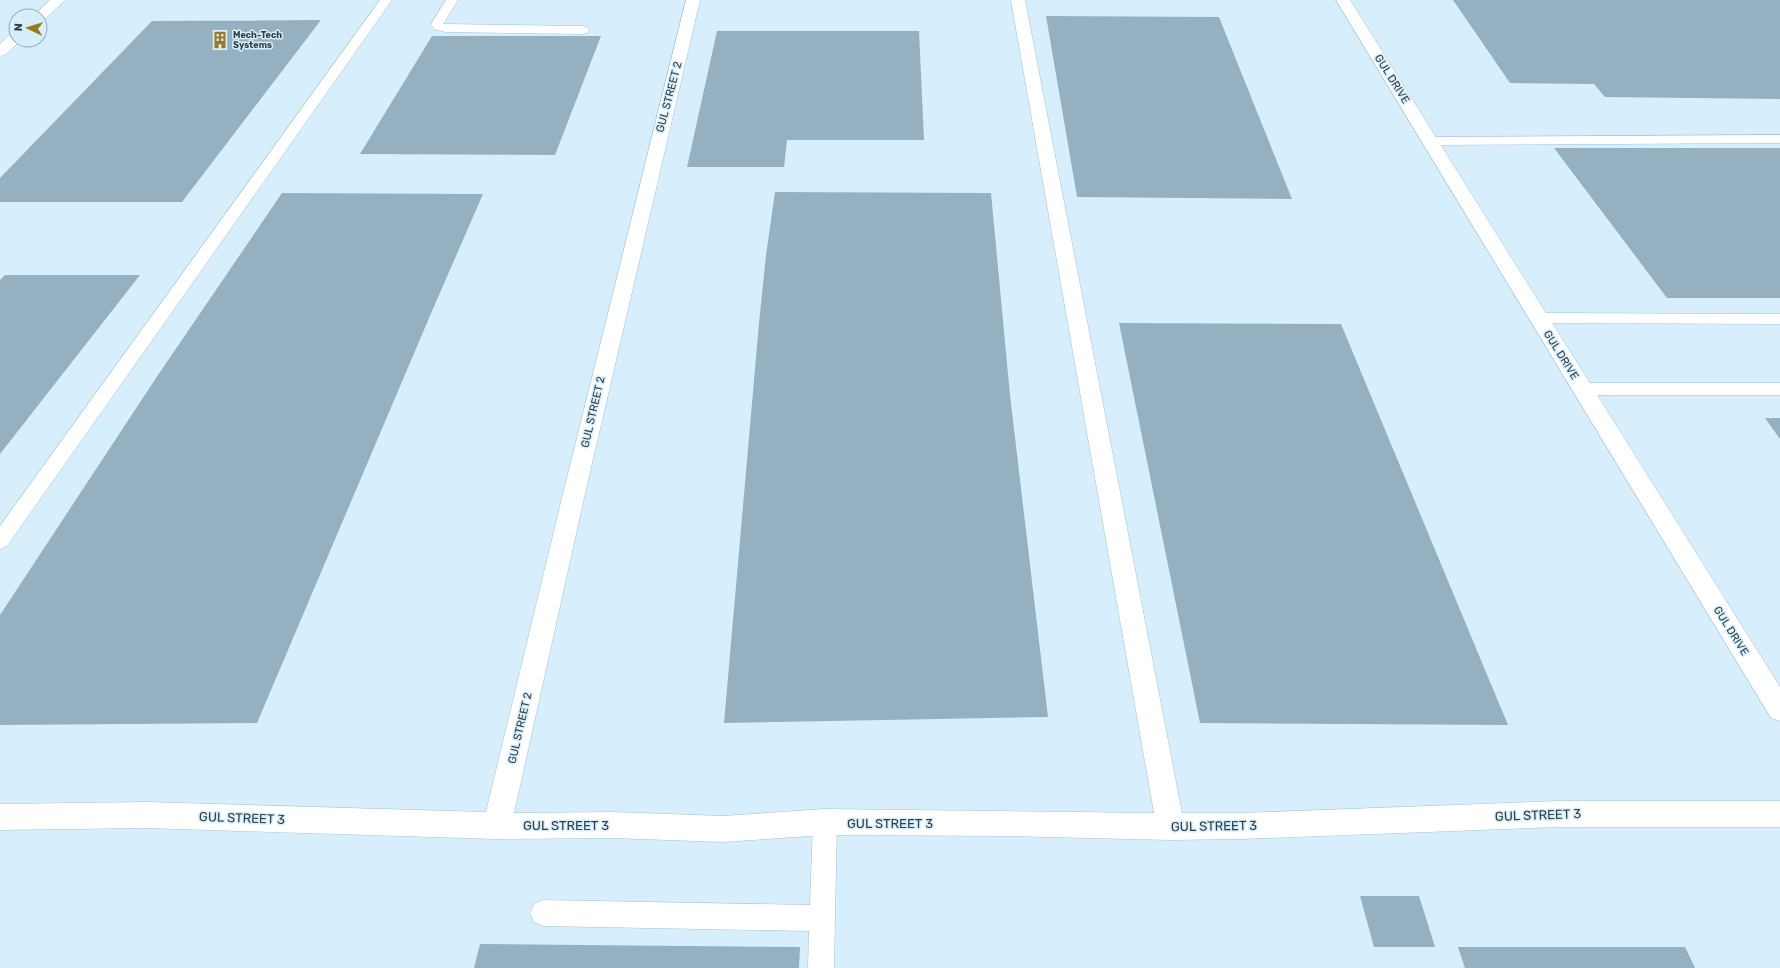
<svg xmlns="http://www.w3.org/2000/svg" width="1780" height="968" font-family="Rubik,sans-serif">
<rect width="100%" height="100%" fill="#d7effc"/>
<!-- building -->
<path fill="#95b1c1" d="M 1453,0 L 1780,0 L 1780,99 L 1605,97 L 1594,84 L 1510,83 Z
M 1046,16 L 1219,17 L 1292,199 L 1077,197 Z
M 321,20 L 182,202 L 0,202 L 0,178 L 152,21 Z
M 717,31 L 919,31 L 924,140 L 787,140 L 784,167 L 687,167 Z
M 432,36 L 601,36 L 555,155 L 360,154 Z
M 1554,148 L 1780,148 L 1780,298 L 1667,298 Z
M 775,192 L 991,193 L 1010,395 L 1048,717 L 724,723 L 759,323 L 766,255 Z
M 282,193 L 483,194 L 432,311 L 257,723 L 0,725 L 0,615 L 156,378 Z
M 5,275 L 140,275 L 0,454 L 0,280 Z
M 1119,323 L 1341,324 L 1508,725 L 1200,723 Z
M 1765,418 L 1780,418 L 1780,439 Z
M 1360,896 L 1419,896 L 1435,947 L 1374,947 Z
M 480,944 L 800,947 L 799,968 L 474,968 Z
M 1458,947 L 1685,947 L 1695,968 L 1465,968 Z"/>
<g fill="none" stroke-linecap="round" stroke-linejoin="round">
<!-- lane casing -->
<g stroke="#a3bfcf" stroke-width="1">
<path id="lane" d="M 380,0 L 392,0 L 7,546 L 0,549 L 0,526 Z
M 446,0 L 458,0 L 443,24 L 446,24 L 583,26 L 587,27 L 589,30 L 587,33 L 583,34 L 446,32 L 434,29 L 431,24 Z
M 1780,135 L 1780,143 L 1430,145 L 1425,144 L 1423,141 L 1425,138 L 1430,137 Z
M 1539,313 L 1780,314 L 1780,324 L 1539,323 L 1533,322 L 1531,318 L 1533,314 Z
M 1582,383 L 1780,383 L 1780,395 L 1582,395 L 1576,393 L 1573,389 L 1576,385 Z
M 825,811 L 834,814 L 837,822 L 834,968 L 808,968 L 809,931 L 543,926 L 534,922 L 530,913 L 534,904 L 543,900 L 810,905 L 813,822 L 816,814 Z"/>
</g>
<!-- street casing -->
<g stroke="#a3bfcf" stroke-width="1">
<path id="street" d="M 50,0 L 65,0 L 45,19 L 40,20 L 40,16 L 33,16 Z
M 686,0 L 700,0 L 584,498 L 514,813 L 613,812 L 723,816 L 825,809 L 1154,813 L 1011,0 L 1025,0 L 1182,813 L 1241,813 L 1559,801 L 1780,801 L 1780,827 L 1559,827 L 1241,839 L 1171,840 L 1006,836 L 825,835 L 723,842 L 613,838 L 497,839 L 146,828 L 0,830 L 0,804 L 146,802 L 486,812 L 562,498 Z
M 1336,0 L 1350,0 L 1780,687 L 1780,721 L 1771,718 Z
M 16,33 L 16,40 L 21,40 L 5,55 L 0,56 L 0,44 L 11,34 Z"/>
</g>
<!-- lane -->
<use href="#lane" fill="#fff" fill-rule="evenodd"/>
<!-- street -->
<use href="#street" fill="#fff" fill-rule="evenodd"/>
</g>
<!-- icons -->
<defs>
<g id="building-bare" transform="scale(1.38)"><path d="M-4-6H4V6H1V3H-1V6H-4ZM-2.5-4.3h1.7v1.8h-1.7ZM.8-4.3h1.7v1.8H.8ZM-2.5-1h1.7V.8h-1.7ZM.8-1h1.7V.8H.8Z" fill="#9a7923" stroke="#d7effc" stroke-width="2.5" paint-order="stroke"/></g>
</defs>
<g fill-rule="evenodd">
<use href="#building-bare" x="220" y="40"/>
</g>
<g text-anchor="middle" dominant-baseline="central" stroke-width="3" stroke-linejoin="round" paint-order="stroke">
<!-- far-poi labels -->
<g font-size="9" font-weight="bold" fill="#323e45" stroke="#d7effc" text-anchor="start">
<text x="233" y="35">Mech-Tech<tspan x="233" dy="10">Systems</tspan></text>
</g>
<!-- street labels -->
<g font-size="11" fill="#323e45" stroke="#d7effc">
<text transform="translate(1392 79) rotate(58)">GUL DRIVE</text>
<text transform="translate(669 97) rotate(-75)">GUL STREET 2</text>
<text transform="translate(1561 355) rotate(58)">GUL DRIVE</text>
<text transform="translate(593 412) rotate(-77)">GUL STREET 2</text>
<text transform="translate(1731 631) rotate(58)">GUL DRIVE</text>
<text transform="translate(520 728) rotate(-77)">GUL STREET 2</text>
</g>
<!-- near-street labels -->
<g font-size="13" fill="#323e45" stroke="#d7effc">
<text transform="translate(1538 815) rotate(-2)">GUL STREET 3</text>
<text transform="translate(242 818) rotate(2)">GUL STREET 3</text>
<text x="890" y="823">GUL STREET 3</text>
<text x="566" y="825">GUL STREET 3</text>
<text transform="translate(1214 826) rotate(-1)">GUL STREET 3</text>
</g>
</g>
<!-- north arrow -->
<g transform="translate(28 28) rotate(274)"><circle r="19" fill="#d7effc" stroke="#95a8b3"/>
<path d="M0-3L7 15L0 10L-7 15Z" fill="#9a7923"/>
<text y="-6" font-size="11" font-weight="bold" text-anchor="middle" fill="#323e45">N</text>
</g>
</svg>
